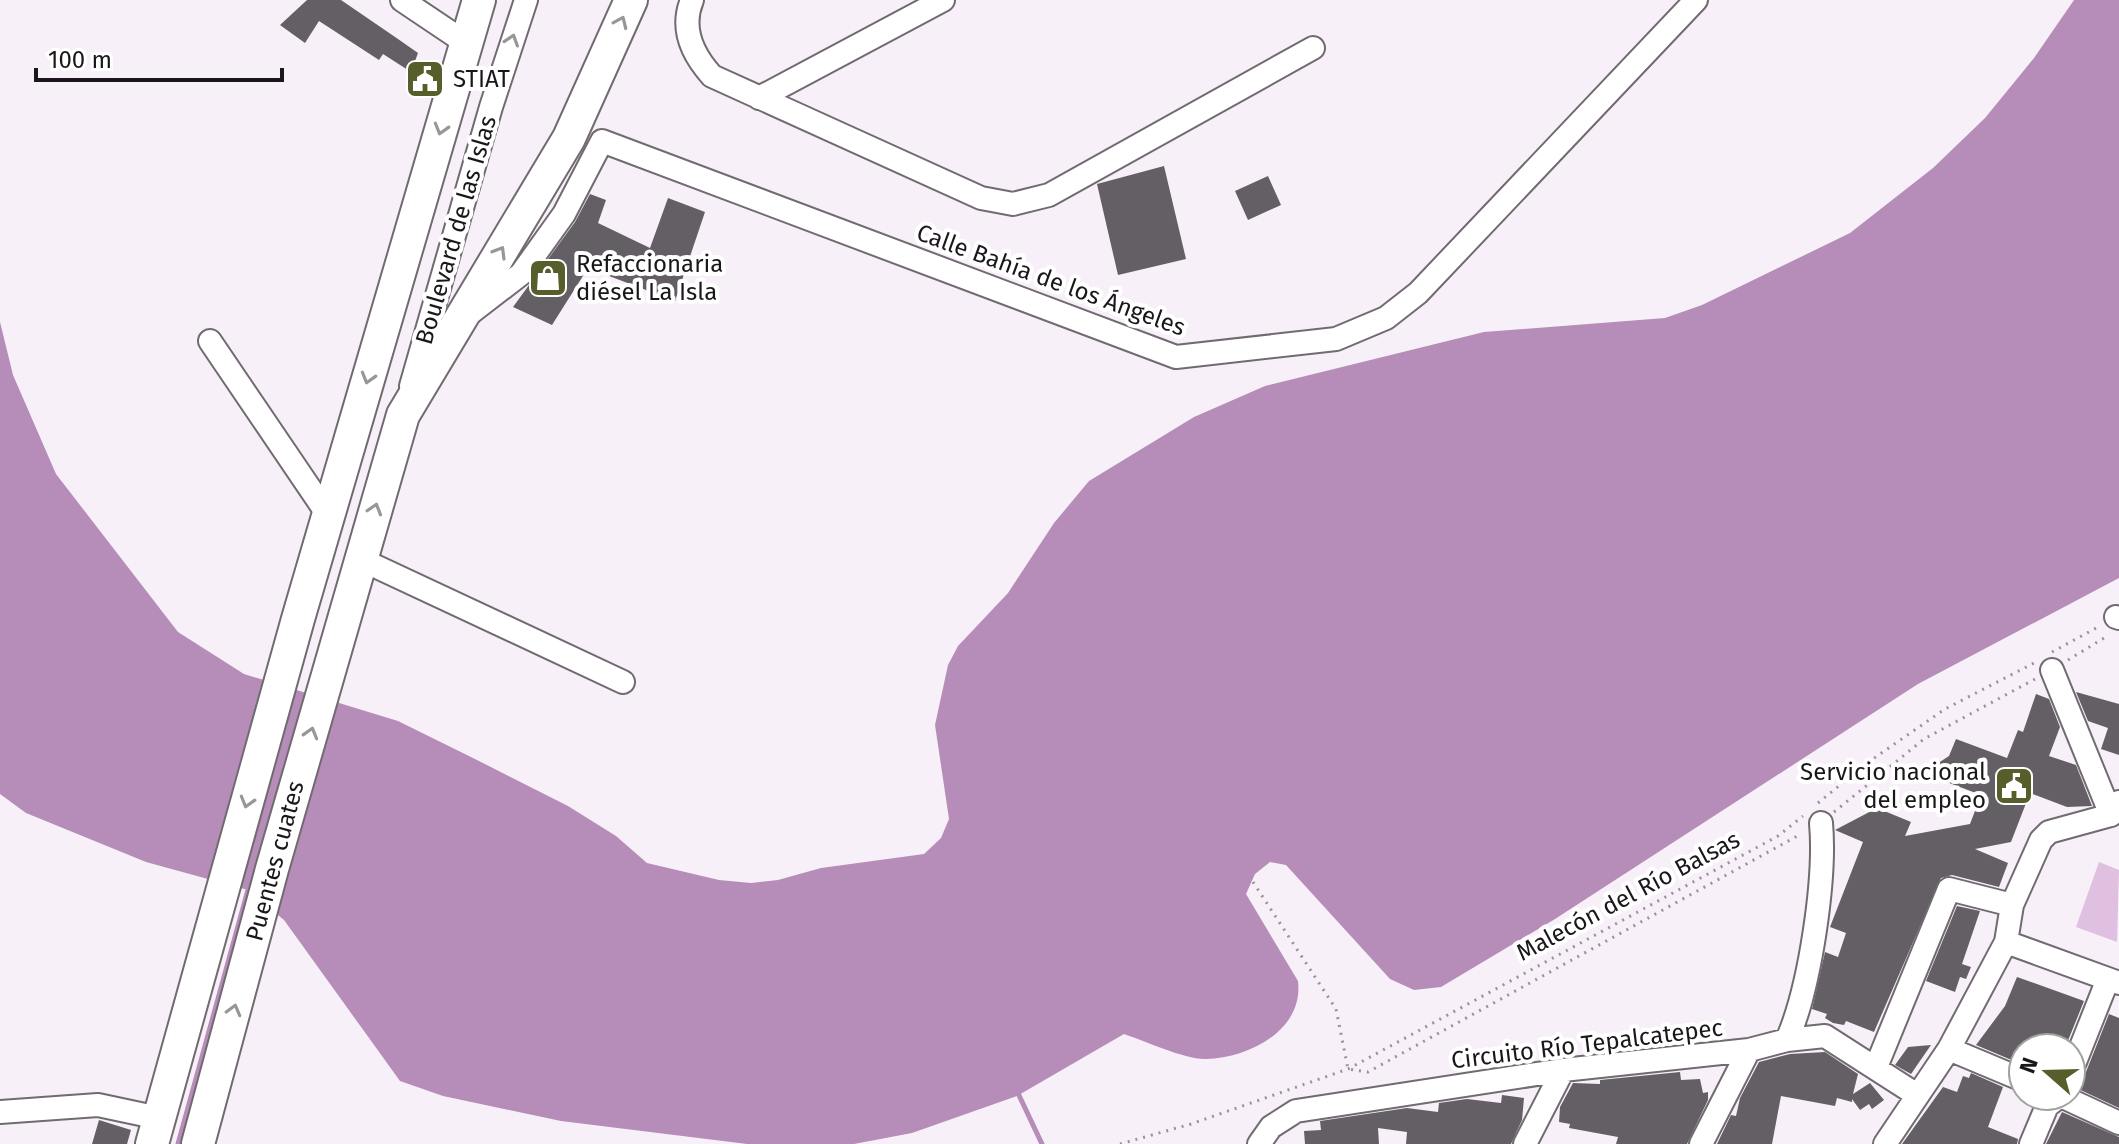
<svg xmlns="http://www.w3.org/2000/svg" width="2119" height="1144" font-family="'Fira Sans',sans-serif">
<rect width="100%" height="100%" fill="#f8f0f8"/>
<!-- green -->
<path fill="#dfc0e0" d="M 2099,862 L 2119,870 L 2117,942 L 2076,927 Z"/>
<!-- water -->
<path fill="#b68db8" d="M 2074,0 L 2119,0 L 2119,578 L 1918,684 L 1555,919 L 1441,987 L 1414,990 L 1390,979 L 1286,865 L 1270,862 L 1255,874 L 1246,894 L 1298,981 C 1304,1030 1249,1058 1206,1059 C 1186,1060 1145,1041 1124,1034 L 1017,1096 L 912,1133 L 854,1144 L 747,1144 L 561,1121 L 443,1096 L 400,1081 L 284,920 L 248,890 L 146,862 L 26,813 L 0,794 L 0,322 L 13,375 L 56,474 L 178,632 L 244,674 L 398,721 L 475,759 L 568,806 L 616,836 L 647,863 L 719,880 L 751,883 L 778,880 L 821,868 L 924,854 L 941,838 L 949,819 L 935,725 L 948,665 L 958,646 L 1008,593 L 1054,523 L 1089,481 L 1194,417 L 1265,386 L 1484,332 L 1665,318 L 1702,305 L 1850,233 L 1933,168 L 1985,118 L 2034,58 Z"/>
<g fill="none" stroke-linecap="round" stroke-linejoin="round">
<!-- stream -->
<path stroke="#b68db8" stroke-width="5" d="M 1017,1091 L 1042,1144
M 178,1144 L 248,890"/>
</g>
<!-- building -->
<path fill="#645e65" d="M 307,0 L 341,0 L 398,39 L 418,53 L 411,72 L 383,54 L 379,60 L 319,21 L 305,43 L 280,25 Z
M 1164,166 L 1186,259 L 1118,275 L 1097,184 Z
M 1268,176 L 1281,205 L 1248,220 L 1235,191 Z
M 590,194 L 606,200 L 598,223 L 650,248 L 668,198 L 705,212 L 675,301 L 588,268 L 552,325 L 513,307 L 575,222 Z
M 2076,692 L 2119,704 L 2119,755 L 2101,749 L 2108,728 L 2088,721 Z
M 2036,694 L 2049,699 L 2060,727 L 2049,756 L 2076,765 L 2092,806 L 2067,807 L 2030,793 L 2011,842 L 1975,849 L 2008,863 L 1999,887 L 1952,875 L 1941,878 L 1874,1032 L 1846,1021 L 1844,1025 L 1833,1023 L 1825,1018 L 1827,1014 L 1812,1009 L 1825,952 L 1838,957 L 1846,933 L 1830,927 L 1863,842 L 1835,830 L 1877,808 L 1911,822 L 1905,836 L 1970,824 L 1981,795 L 1923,773 L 1949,756 L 1956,739 L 2007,758 L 2018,730 L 2023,732 Z
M 1957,906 L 1980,911 L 1962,964 L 1971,967 L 1966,979 L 1960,977 L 1955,992 L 1926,981 Z
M 2017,977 L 2084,1001 L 2065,1048 L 2023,1048 L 2021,1064 L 1976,1045 L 2005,1006 Z
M 2109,1014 L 2119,1018 L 2119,1108 L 2072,1086 L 2084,1077 Z
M 1931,1045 L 1911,1074 L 1895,1065 L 1908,1047 Z
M 1825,1052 L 1858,1074 L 1853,1094 L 1870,1083 L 1884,1100 L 1872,1109 L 1869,1104 L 1860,1110 L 1852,1099 L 1852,1102 L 1837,1098 L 1835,1106 L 1781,1096 L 1772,1144 L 1717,1144 L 1731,1115 L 1736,1116 L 1740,1098 L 1759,1062 L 1790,1054 Z
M 1680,1072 L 1681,1080 L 1700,1079 L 1703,1093 L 1708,1092 L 1708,1100 L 1687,1144 L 1616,1144 L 1618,1137 L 1569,1128 L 1570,1124 L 1559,1122 L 1560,1107 L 1573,1083 L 1600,1084 L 1600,1080 Z
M 1971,1073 L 2003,1087 L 1988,1127 L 2018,1139 L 2017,1144 L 1902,1144 L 1943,1087 L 1957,1092 L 1963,1076 L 1969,1078 Z
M 1502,1095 L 1524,1098 L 1522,1120 L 1511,1144 L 1406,1144 L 1407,1132 L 1378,1128 L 1379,1144 L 1305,1144 L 1304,1131 L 1321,1130 L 1320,1121 L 1407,1108 L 1438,1112 L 1439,1103 L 1467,1099 L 1501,1103 Z
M 2062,1112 L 2119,1137 L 2119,1144 L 2046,1144 Z
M 99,1120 L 131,1130 L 127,1144 L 92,1144 Z"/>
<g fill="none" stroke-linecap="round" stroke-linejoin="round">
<!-- minor casing -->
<g stroke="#716a71" stroke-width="26">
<path id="minor" d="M 402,0 L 466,43
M 692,0 C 680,29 693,55 712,76 L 981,198 L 1013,204 L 1049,195 L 1313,48
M 759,98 L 943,0
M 469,314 L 521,274 L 564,214 L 602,141 L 1176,357 L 1336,339 L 1386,318 L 1418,293 L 1696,0
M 210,341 L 328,515
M 411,386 L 491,107 L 526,0
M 360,559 L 623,682
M 2116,617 L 2119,618
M 2052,670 L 2111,815
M 2006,942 L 2119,983
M 1787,1040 C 1810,988 1826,879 1821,823
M 1949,1049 L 2023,1080
M 1876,1067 L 1949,889 L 2012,905
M 2071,1072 L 2108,979
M 2061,1096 L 2119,1123
M 0,1112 L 98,1105 L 159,1118
M 1259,1144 L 1271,1127 L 1296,1111 L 1563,1070 L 1749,1050 L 1787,1040 L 1825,1036 L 1917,1095
M 1525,1144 L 1563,1070
M 1701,1144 L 1749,1050
M 1885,1144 L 1949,1049 L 2006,942 L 2012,905 L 2041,840 L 2049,832 L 2111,815 L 2119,802
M 2031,1144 L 2047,1106 L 2060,1096"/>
</g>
<!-- highway casing -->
<g stroke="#716a71" stroke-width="36">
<path id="highway" d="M 152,1144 L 298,619 L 479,0
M 198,1144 L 272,869 L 403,415 L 569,138 L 631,0"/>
</g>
<!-- path -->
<path stroke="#999399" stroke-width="3" stroke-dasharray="2 6" stroke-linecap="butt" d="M 2052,652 L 2098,627
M 2068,660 L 2109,635
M 1818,803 L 1867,763 L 1945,709 L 2036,662
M 1834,812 L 1924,739 L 2037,678
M 1253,882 L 1336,1009 L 1348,1069 L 1368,1072 L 1801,834
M 1120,1144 L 1191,1124 L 1348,1069 L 1778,836 L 1803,816"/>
<!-- minor -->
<use href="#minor" stroke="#fff" stroke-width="22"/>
<!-- highway -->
<use href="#highway" stroke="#fff" stroke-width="32"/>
</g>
<!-- one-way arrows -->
<defs><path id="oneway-chevron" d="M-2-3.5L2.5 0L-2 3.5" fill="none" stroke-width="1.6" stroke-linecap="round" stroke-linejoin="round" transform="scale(2)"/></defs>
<g stroke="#989798">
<use href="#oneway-chevron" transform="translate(621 22) rotate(-66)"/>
<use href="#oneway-chevron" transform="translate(512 40) rotate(-72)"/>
<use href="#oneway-chevron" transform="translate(441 129) rotate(106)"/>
<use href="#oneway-chevron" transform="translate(500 252) rotate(-59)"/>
<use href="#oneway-chevron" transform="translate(368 378) rotate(106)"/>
<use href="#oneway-chevron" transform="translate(375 509) rotate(-73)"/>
<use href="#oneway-chevron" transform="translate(311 733) rotate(-74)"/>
<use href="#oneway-chevron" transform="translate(247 802) rotate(106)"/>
<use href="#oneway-chevron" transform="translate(234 1010) rotate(-75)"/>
</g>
<!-- icons -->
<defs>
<g id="civic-square" transform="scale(2)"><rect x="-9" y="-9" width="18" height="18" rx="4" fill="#575d2b" stroke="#fff"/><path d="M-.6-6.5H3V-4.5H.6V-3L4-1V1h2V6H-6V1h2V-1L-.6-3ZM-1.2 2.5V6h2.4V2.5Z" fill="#fff"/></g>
<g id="shop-square" transform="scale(2)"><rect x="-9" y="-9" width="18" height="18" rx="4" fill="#575d2b" stroke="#fff"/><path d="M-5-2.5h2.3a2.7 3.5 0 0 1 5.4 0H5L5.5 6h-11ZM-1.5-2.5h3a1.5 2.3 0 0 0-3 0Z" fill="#fff"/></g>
</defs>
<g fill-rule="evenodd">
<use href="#civic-square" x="425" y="79"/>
<use href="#shop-square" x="548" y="278"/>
<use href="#civic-square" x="2014" y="786"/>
</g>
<g text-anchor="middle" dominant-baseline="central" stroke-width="8" stroke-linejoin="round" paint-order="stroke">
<!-- poi labels -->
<g font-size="24" fill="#1a171a" stroke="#fff" text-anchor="start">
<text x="453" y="79">STIAT</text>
<text x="576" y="264">Refaccionaria<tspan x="576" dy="28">diésel La Isla</tspan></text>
<text x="1986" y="772" text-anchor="end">Servicio nacional<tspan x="1986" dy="28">del empleo</tspan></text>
</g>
<!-- street labels -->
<g font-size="24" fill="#1a171a" stroke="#fff">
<text transform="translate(456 230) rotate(-74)">Boulevard de las Islas</text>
<text transform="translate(1051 280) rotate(20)">Calle Bahía de los Ángeles</text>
<text transform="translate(275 861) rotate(-75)">Puentes cuates</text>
<text transform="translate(1628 896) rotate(-28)">Malecón del Río Balsas</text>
<text transform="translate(1587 1044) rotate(-7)">Circuito Río Tepalcatepec</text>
</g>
</g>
<!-- north arrow -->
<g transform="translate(2047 1072) rotate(290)"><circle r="38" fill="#ffffff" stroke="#a3a2a3" stroke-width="2"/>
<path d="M0-6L14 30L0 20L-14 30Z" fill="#575d2b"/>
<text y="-12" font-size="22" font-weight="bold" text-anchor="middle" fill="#1a171a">N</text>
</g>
<!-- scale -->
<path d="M36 68v12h246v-12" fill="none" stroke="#1a171a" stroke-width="4"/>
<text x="48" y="68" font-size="24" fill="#1a171a" stroke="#ffffff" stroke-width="6" paint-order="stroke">100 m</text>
</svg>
